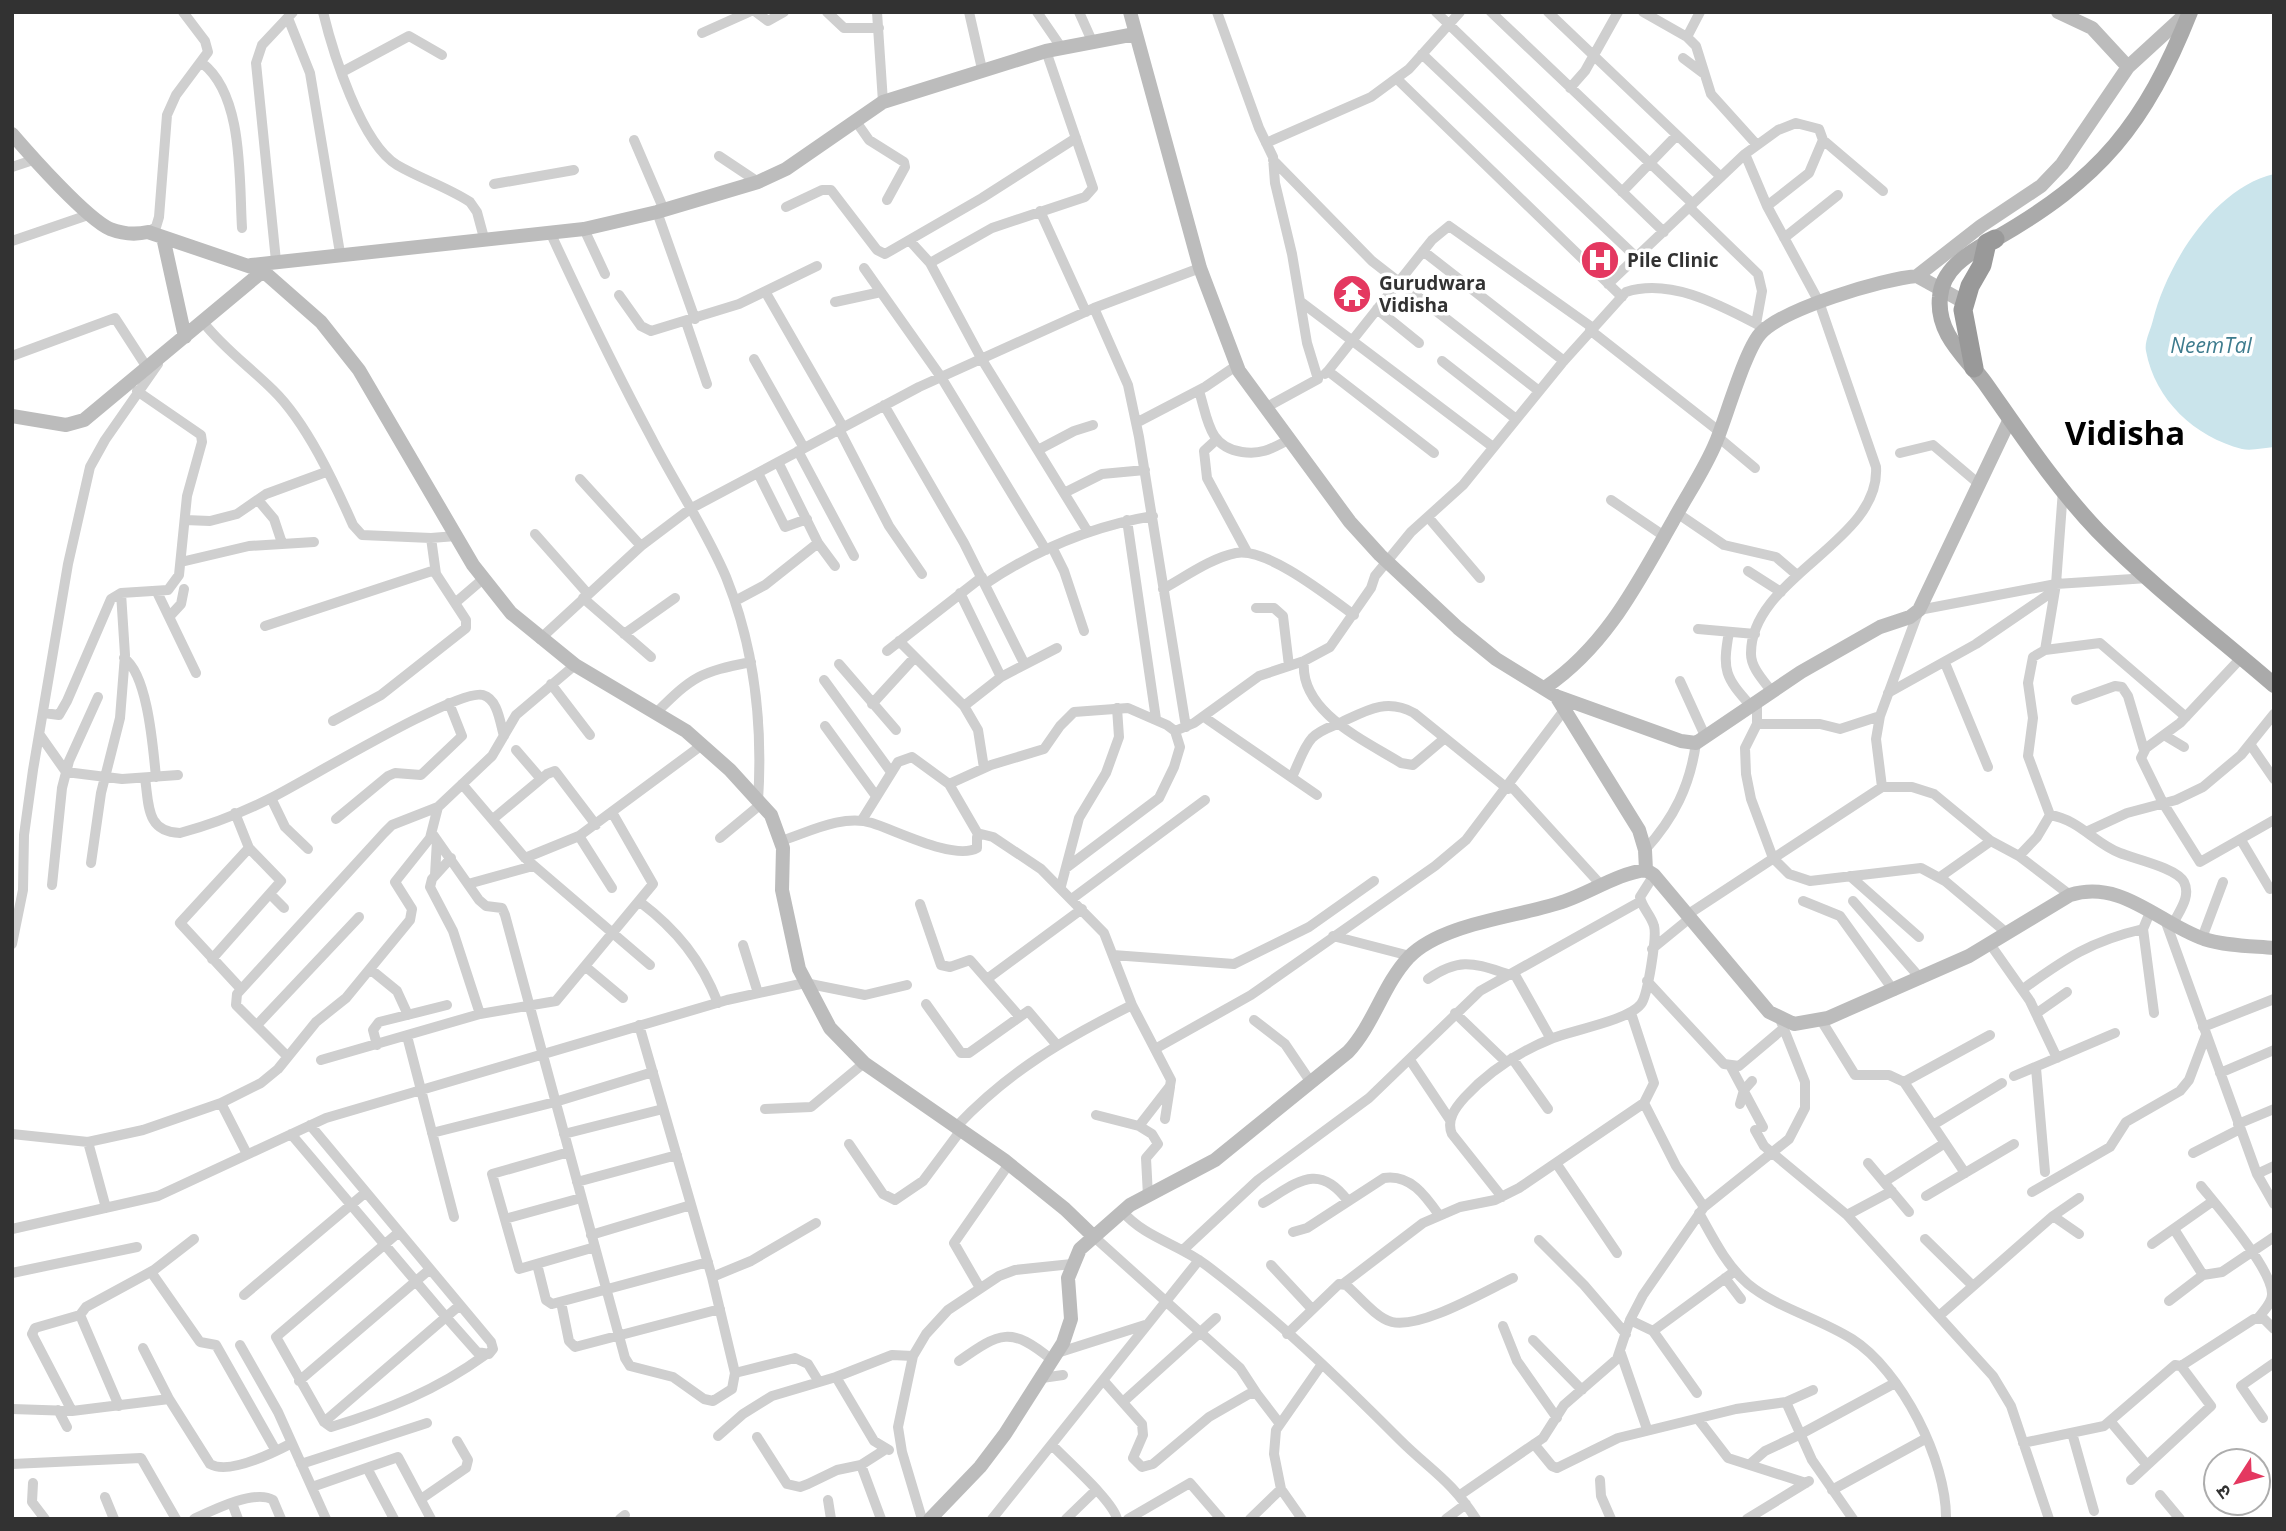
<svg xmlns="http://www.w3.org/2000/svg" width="2286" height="1531" font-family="'Open Sans','Noto Sans Devanagari',sans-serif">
<rect width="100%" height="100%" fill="#fff"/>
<!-- water -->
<path fill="#cae4eb" d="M 2274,174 L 2274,447 C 2264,448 2251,451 2242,449 C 2195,437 2155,400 2146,351 C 2144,342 2151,329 2153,320 C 2167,264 2214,188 2274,174 Z"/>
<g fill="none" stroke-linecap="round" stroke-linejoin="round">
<!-- street -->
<path stroke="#cfcfcf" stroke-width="10" d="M 323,12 C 333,53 361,143 397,165 C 421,179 447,187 470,202 L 477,212 L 484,238
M 756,12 L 768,21 L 784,12
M 827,12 L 844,28 L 879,28
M 877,12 L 883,102
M 969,12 L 982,69
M 1037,12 L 1061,47
M 1079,12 L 1092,41
M 1217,12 L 1259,128 L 1273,157 L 1275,183 L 1292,254 L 1307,343 L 1318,379 L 1265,408
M 1436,12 L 1664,232
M 1491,12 L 1693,204
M 1548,12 L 1721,177
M 1643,12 L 1687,37 L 1696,46 L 1711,94 L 1757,145
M 288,18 L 310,73 L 340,253
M 702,33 L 749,12
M 1687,37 L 1700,12
M 1422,54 L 1636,257
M 1683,58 L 1703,73
M 202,63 C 244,95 239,180 242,228
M 342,72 L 409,36 L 442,55
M 1397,79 L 1622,297
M 1570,88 L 1585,71 L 1618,12
M 855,120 L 869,140 L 904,162 L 905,167 L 887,200
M 634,140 L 664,210
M 1823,140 L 1883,191
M 1266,143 L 1371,97 L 1409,69 L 1460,12
M 1745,154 L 1767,206 L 1819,302 L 1876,467 C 1881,542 1750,577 1751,654 C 1751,668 1764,681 1772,692
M 719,156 L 758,182
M 1273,160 L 1372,261 L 1539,391
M 12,167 L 36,159
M 494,184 L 574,170
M 1622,192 L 1677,135
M 786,207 L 822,190 L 831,190 L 877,250 L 885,254 L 982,198 L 1076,138
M 1689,207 L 1758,274 L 1762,291 L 1756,324
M 1040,211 L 1086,312
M 657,212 L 695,319
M 584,229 L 605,274
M 148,232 L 156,227 L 159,217 L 167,115 L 176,95 L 208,52 L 205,41 L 183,12
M 550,232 C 582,301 615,370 651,437 C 675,484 705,528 726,577 C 755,649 763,724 758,801
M 1784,238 L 1838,195
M 12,241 L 91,214
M 910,241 L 930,263 L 981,358 L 1088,532
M 1423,251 L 1564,361
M 276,261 L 256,63 L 262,45 L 293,12
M 930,263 L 992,228 L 1085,197 L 1093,188 L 1046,51
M 864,268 L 941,377 L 1046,550
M 1608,284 L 1745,154 L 1778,130 L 1796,123 L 1819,129 L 1823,140 L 1809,173 L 1767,206
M 766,293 L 843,427
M 619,295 L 641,326 L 651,331 L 739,304 L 817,266
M 835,302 L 881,292
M 1301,302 L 1493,447
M 1094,308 L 1128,385 L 1139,437 L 1186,727
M 1377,309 L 1419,343
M 203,322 C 224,349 250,367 273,390 C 306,422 334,482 353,525 L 362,535 L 431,538 L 456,536
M 686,322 L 707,384
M 1590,330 L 1720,432
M 12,356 L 115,318 L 148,369
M 754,359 L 804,448
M 1442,361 L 1516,419
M 1328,371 L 1432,240 L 1449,226 L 1593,328
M 1325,374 L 1328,371 L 1434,453
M 1199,391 C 1208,419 1208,447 1242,452 C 1261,455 1271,449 1288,440
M 884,405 L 964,543 L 1024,663
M 1136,423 L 1205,387 L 1236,366
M 839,429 L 889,526 L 922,574
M 1718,437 L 1755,468
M 1216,440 L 1204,451 L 1207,478 L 1247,552
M 1038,450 L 1074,431 L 1093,425
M 798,451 L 854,556
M 1900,453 L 1933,445 L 1979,484
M 778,462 L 818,543 L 835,566
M 758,473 L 785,527 L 807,519
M 580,479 L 641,546
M 1064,493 L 1102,474 L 1145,470
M 258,500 L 274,519 L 282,543
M 1611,500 L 1664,536
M 1677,513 L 1724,545 L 1776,557 L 1797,575
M 1428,517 L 1480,578
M 185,520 L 210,521 L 237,514 L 266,494 L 326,472
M 1127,520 L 1156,719
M 535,534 L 588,594
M 1052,547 L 1064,571 L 1084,631
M 181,562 L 249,546 L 314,542
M 1748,571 L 1781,592
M 985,584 C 1036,550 1092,526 1153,516
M 1163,589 C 1185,577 1211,558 1236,553 C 1267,547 1329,597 1354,615
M 157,592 L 196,673
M 960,593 L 1001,677
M 583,598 L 651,657
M 735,601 L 765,585 L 818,543
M 455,603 L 483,579
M 1256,608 L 1274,608 L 1283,616 L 1289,666
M 169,617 L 181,604 L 184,589
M 265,626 L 435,570
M 1698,629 L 1755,634
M 1729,632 C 1722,671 1725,677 1751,706
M 624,634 L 675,598
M 540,639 L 641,546 L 690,509 L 919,387 L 1094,308 L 1200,268
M 899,641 L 964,706 L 978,730 L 984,768
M 2045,650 L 2056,584 L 2063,490
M 887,651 L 982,577
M 124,658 C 148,675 153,748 156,777
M 2241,658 L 2180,723 L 2146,748 L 2141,758 L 2163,803 L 2200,862 L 2274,820
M 1304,661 C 1299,712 1366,741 1401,763 L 1413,765 L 1445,738
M 1945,663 L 1988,767
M 839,664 L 896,730
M 824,680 L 891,772
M 1680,681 L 1706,738
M 551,684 L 590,735
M 1888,693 L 1976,644 L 2055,590
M 2076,700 L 2115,686 L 2122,687 L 2128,696 L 2144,750
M 1757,702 L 1757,724 L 1745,748 L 1746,774 L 1751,799 L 1773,858 L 1789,874 L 1810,881 L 1921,868 L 1945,881 L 2008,934
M 872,704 L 915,657
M 964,706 L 1001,677 L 1057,648
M 44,713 L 59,715 L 67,701 L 111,599 L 121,593 L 168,590 L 179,575 L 187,496 L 202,442 L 201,435 L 137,391
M 656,713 C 693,676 700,672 751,662
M 1204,717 L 1317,795
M 333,721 L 381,695 L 466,628 L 466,620 L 436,574 L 431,538
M 1757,724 L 1820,724 L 1840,729 L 1880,716
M 825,726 L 876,796
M 1175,731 L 1194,723 L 1259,676 L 1304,661 L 1330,647 L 1371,588 L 1375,576 L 1411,532 L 1463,485 L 1562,363 L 1626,292 C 1673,277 1725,308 1766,329
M 40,735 L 66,772 L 122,779 L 178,775
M 2164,735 L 2184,747
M 2250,744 L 2274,779
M 516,750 L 541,779
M 1292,777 C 1298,765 1303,748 1312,738 C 1321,729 1331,727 1342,722 C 1367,710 1387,698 1414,713 L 1508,789
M 145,778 C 149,805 146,832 180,833 C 210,825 241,813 269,799 C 302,783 459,687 483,695 C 498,699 500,723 504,736
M 462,784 L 525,858 L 650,965
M 949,784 L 991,765 L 1044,749 L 1060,726 L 1074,712 L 1128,708 L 1167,725 L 1175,731 L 1180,747 L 1174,767 L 1159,798 L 1066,868
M 1510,785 L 1602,886
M 1882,787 L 1876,739 L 1880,716 L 1919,610 L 2056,584 L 2148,578
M 271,798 L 285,827 L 308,849
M 2050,815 C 2080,820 2094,843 2120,853 C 2135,859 2177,868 2184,882 C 2191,896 2180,910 2174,922
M 336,819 L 388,776 L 395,773 L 421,775 L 462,736 L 449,703
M 493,819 L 547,774 L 555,771 L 596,825
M 862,820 L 898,762 L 912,757 L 949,784 L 978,834
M 2088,831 L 2127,813 L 2176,800 L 2203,787 L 2241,755 L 2274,714
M 432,833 L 479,900 L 486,906 L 502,908 L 505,915 L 625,1358 L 630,1366 L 673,1377 L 704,1399 L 713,1401 L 732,1389 L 735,1373 L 712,1277 L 639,1025
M 579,836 L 612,888
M 720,838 L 761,804
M 2241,840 L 2270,889
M 781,841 C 809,832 843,814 872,823 C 895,830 955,861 977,848 L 977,837 L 981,834 L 993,837 L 1041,869 L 1104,933 L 1132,1005 L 1171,1080 L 1170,1086 L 1139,1126 L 1152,1134 L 1158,1144 L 1146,1158 L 1148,1196
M 1645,850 C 1674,818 1690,786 1696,743
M 2019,856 L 2037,837 L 2050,815 L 2028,756 L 2033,718 L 2028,683 L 2033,657 L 2045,650 L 2100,643 L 2186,717
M 451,858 L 432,879 L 430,887 L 453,931 L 480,1014
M 525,858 L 579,836 L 702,745
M 91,863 L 101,793 L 120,718 L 125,655 L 121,593
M 435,875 L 437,840
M 1850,876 L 1919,937
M 1940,877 L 1991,841
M 468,884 L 533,866
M 52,885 L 62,788 L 69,761 L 98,697
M 1061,886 L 1079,818 L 1106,773 L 1119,737 L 1117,708
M 271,895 L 284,908
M 1073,898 L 1205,800
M 1803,901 L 1840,916 L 1894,991
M 1853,901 L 1921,979
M 640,902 C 677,930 701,960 718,1003
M 920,904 L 941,965 L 950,967 L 970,960 L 1019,1016
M 2151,910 L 2143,929 L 2154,1013
M 1687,915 L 1882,787 L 1912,787 L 1934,794 L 1991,841 L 2019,856 L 2070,895
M 2164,917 L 2257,1174 L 2274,1204
M 1333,936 L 1410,956
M 2202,938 L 2223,882
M 12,944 L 23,890 L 24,835 L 33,770 L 68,564 L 90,467 L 105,440 L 158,364
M 1990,944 L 2030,1001 L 2057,1058
M 743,945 L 758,993
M 1652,949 L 1690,918
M 1113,955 L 1234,964 L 1309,927 L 1374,881
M 212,959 L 281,881 L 249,848 L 235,813
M 586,967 L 623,998
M 370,969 L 397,991 L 408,1015
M 1514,973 L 1551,1039
M 987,979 L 1082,909
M 1428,979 C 1461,956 1475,964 1511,975
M 1647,981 L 1724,1064 L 1739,1066 L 1784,1028
M 241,989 L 180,923 L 249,848
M 2023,989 C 2066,958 2091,941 2143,929
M 926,1004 L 961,1053 L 969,1053 L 1028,1011 L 1056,1044
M 1455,1013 L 1506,1062
M 1631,1013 L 1654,1083 L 1644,1103 L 1676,1166 L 1704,1207
M 2037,1013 L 2067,992
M 1254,1020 L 1285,1044 L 1310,1081
M 1821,1020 L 1855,1075 L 1889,1075 L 1904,1082 L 1965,1173
M 257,1025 L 359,917
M 2203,1027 L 2274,999
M 407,1036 L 454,1217
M 377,1045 L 373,1030 L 379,1022 L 447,1005
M 1155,1049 L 1251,995 L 1435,866 L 1466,840 L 1565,709
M 287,1056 L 236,1005 L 237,994 L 384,833 L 392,825 L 438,807 L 492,756 L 516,715 L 575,665
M 1512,1058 L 1548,1109
M 321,1060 L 480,1014 L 556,1001 L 653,884 L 613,814
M 1410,1060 L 1450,1120
M 1731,1067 L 1763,1127
M 2036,1068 L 2045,1172
M 2220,1073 L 2274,1050
M 2014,1076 L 2115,1033
M 1904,1082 L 1990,1035
M 221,1103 L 247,1154
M 1740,1104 L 1744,1090 L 1752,1081
M 765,1109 L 811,1107 L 864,1063
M 1096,1115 L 1139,1126
M 1165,1119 L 1170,1087
M 2238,1124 L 2274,1109
M 1933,1125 L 2002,1083
M 956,1127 C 1009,1071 1064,1039 1132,1005
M 1755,1130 L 1764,1146 L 1847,1215 L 1993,1376 L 2011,1406 L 2049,1519
M 432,1133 L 555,1102 L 653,1072
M 12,1134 L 88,1142 L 143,1130 L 221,1103 L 261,1083 L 278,1069 L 316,1022 L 346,998 L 410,920 L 412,909 L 395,882 L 430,838 L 438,807
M 291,1134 L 446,1317 L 477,1352 L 489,1354 L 493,1349 L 491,1342 L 310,1125
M 564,1134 L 663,1109
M 88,1142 L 106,1208
M 849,1144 L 883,1194 L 895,1200 L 923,1181 L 961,1130
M 569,1152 L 492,1174 L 519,1269 L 595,1247
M 2193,1153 L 2240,1129
M 1556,1163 L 1617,1253
M 1868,1163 L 1909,1212
M 2257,1174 L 2274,1166
M 577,1182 L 677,1155
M 1884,1182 L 1945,1143
M 2201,1186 C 2218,1207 2271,1268 2272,1293 C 2273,1302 2264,1310 2259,1317
M 2032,1192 L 2110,1147 L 2126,1122 L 2180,1091 L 2189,1080 L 2206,1035
M 1926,1196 L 2014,1144
M 1502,1197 L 1452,1134 C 1446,1120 1455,1108 1465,1097 C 1490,1070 1518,1052 1553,1038 C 1574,1030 1629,1020 1641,1004 C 1648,995 1657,936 1654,926 C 1651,915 1642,908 1640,897 L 1654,875
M 1263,1203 C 1297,1183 1318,1161 1348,1201
M 1122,1211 C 1145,1238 1179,1244 1206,1265 C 1275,1317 1338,1378 1399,1439 C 1430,1470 1451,1480 1476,1519
M 1699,1213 C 1713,1238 1726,1265 1748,1284 C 1777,1308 1819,1318 1852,1339 C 1901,1370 1947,1461 1946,1519
M 1847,1215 L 1892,1191
M 2053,1216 L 2079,1234
M 505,1219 L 581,1198
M 12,1229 L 158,1196 L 326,1118 L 727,1000 L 805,983 L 865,995 L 907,985
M 1293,1232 L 1307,1228 L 1384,1178 C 1410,1174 1425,1195 1439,1215
M 398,1233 L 276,1337 L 324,1422 L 331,1427 C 387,1410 437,1390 485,1355
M 591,1235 L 691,1205
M 1092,1235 L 1240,1368 L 1257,1394
M 1925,1239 L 1973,1286
M 1539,1240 L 1584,1285 L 1626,1334
M 2152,1244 L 2213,1201
M 1183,1250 L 1258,1180 L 1369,1098 L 1480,991 L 1641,901
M 537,1264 L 546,1300 L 552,1304 L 708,1262
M 1271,1265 L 1312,1309
M 151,1272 L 200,1342 L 216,1345 L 276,1451
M 12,1273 L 137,1247
M 2203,1275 L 2222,1272 L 2274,1237
M 712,1277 L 751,1261 L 816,1223
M 1725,1278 L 1741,1299
M 1343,1284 L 1423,1223 L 1460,1207 L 1495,1200 L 1519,1188 L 1644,1103
M 980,1288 L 954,1243 L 1009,1164
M 244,1295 L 365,1193
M 2169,1301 L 2203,1275 L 2174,1229
M 561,1302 L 569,1341 L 575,1347 L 720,1309
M 1939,1316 L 2053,1216 L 2079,1198
M 1630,1320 L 1653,1331 L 1697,1393
M 1503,1326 L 1517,1361 L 1557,1418
M 1653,1331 L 1735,1271
M 1287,1334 L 1339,1284 L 1346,1285 C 1358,1295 1376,1318 1392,1322 C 1421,1329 1485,1291 1513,1278
M 1533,1340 L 1582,1390
M 240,1345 L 278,1412 L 326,1519
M 143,1348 L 169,1399
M 1620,1351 L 1647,1429
M 1057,1353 L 1145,1325
M 959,1361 C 1000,1332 1011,1326 1052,1360
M 2181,1366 L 2254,1319 L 2264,1319 L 2274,1329
M 735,1373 L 795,1358 L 808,1364 L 819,1382
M 836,1377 L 874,1441 L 889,1450
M 1042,1378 L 1063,1375
M 1103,1380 L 1142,1424 L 1143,1435 L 1133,1458 L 1142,1467 L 1153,1464 L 1209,1417 L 1249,1394 L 1257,1394 L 1280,1424
M 299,1381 L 429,1270
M 1124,1401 L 1216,1318
M 1786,1402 L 1812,1460 L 1853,1519
M 119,1406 L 80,1315 L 86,1307 L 154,1270 L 194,1239
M 12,1409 L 72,1411 L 169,1399 L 210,1464 C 229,1475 273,1453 292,1443
M 58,1410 L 67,1427
M 72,1411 L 32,1334 L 35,1328 L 80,1315
M 2263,1418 L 2241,1386 L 2274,1363
M 1698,1419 L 1728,1458 L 1806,1483
M 2110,1421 L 2147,1465
M 324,1422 L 460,1305
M 2072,1433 L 2094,1511
M 718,1436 L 743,1414 L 772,1396 L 836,1377 L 892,1355 L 913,1356
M 757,1437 L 787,1484 L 800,1487 L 808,1484 L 837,1470 L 861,1465 L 886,1449
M 2023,1443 L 2104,1426 L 2175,1365 L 2181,1366 L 2211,1406 L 2131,1480
M 1534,1444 L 1552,1466 L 1557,1468 L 1618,1438 L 1736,1409 L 1786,1402 L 1813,1390
M 1053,1446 C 1068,1462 1113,1501 1117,1519
M 12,1464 L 141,1458 L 176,1519
M 301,1464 L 427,1423
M 1750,1464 L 1765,1451 L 1799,1435 L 1895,1383
M 861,1465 L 881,1519
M 367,1468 L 394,1519
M 1600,1480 L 1601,1496 L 1611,1519
M 33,1483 L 32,1502 L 45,1519
M 312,1487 L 398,1457 L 431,1519
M 1281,1489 L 1302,1519
M 1832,1490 L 1925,1439
M 1460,1495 L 1543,1438 L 1564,1405 L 1617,1359 L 1630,1320 L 1643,1295 L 1704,1207 L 1789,1139 L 1805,1108 L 1805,1082 L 1780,1019
M 2160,1495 L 2180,1519
M 105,1497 L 114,1519
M 421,1499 L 466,1468 L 468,1460 L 457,1441
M 828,1500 L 831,1519
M 232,1503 L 238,1519
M 194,1519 C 213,1510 255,1489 273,1500 L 281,1519
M 620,1519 L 625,1515
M 922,1519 L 902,1452 L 898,1427 L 913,1356 L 926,1334 L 948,1310 L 999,1276 L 1015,1270 L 1072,1264
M 992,1519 L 1199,1260
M 1066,1519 L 1096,1490
M 1128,1519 L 1190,1483 L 1221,1519
M 1250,1519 L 1281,1489 L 1274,1454 L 1276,1430 L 1322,1364
M 1446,1519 L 1466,1504
M 1747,1519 L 1809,1481"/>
<!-- secondary -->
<path stroke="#bcbcbc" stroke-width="14" d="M 1130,12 L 1200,268 L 1239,371 L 1350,522 L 1380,555 L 1458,628 L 1496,659 L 1556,696 L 1639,830 L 1645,850 L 1646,870
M 2058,12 L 2092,28 L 2128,67
M 12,134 C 31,156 86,218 110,229 C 123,234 135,235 148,232 L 263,271 L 321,322 L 359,370 L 473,565 L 511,613 L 575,665 L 686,731 L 730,770 L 771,815 L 783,848 L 782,890 L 799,969 L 830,1028 L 864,1063 L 1004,1160 L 1065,1209 L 1092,1235
M 163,237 L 185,337
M 251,265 L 584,229 L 657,212 L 758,182 L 786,169 L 883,102 L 1046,51 L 1135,34
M 1917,276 L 1981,226 L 2041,186 L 2062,164 L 2128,67 L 2188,12
M 12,416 L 66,425 L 84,420 L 263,271
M 1546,687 C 1607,645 1637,584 1673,521 C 1687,495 1705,469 1716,442 C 1726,418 1745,351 1760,334 C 1782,309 1882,279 1917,276 L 1964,302
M 1556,696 L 1681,741 L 1696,743 L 1801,672 L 1880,627 L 1910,617 L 1919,610 L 2010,419
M 930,1519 L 980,1467 L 1005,1434 L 1063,1343 L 1071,1319 L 1068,1278 L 1080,1249 L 1130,1205 L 1215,1160 L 1348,1052 C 1374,1024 1383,985 1409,957 C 1443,922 1521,917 1565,901 C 1591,892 1619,873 1646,870 L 1654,875 L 1769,1012 L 1794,1024 L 1828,1018 L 1969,956 L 2070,895 C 2122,879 2158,923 2204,939 C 2226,946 2251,946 2274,948"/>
<!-- primary -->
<path stroke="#aaa" stroke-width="16" d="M 1995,239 C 2100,179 2145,125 2190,12
M 1987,243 C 1966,255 1942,270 1940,297 C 1936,334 1966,357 1985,383 C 2021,434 2055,486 2098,531 C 2153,587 2215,634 2274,685"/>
<!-- highway -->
<path stroke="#999" stroke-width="19" d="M 1974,368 L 1963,310 L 1970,286 L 1982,265 L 1987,243 L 1995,239"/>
</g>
<!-- icons -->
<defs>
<g id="hospital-disc" transform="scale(2.0125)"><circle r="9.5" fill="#e43860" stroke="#fff"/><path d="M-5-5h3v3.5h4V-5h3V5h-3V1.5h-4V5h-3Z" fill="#fff"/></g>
<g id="temple-disc" transform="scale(2.0125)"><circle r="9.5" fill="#e43860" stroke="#fff"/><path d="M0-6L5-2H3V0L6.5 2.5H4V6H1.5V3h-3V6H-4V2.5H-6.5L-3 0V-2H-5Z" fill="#fff"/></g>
</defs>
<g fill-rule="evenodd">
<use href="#hospital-disc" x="1600" y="260"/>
<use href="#temple-disc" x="1352" y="294"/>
</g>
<g text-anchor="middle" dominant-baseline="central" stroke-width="7" stroke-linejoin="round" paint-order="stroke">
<!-- poi labels -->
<g font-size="19" font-weight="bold" fill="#323232" stroke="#fff" text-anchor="start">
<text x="1627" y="260">Pile Clinic</text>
<text x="1379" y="283">Gurudwara<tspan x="1379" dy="22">Vidisha</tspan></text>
</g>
<!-- water labels -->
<g font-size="21" font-style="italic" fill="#3d7b8d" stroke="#fff">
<text x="2211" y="345">NeemTal</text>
</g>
<!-- town labels -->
<g font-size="33" font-weight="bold" fill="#000" stroke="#fff">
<text x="2125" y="432">Vidisha</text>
</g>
</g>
<!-- border -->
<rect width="2286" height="1531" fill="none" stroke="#323232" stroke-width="28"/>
<!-- north arrow -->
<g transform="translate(2237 1482) rotate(234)"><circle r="33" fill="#ffffff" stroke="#adadad" stroke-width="2"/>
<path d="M0-5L12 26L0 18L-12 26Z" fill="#e43860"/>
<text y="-10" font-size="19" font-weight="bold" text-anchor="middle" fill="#323232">उ</text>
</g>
</svg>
